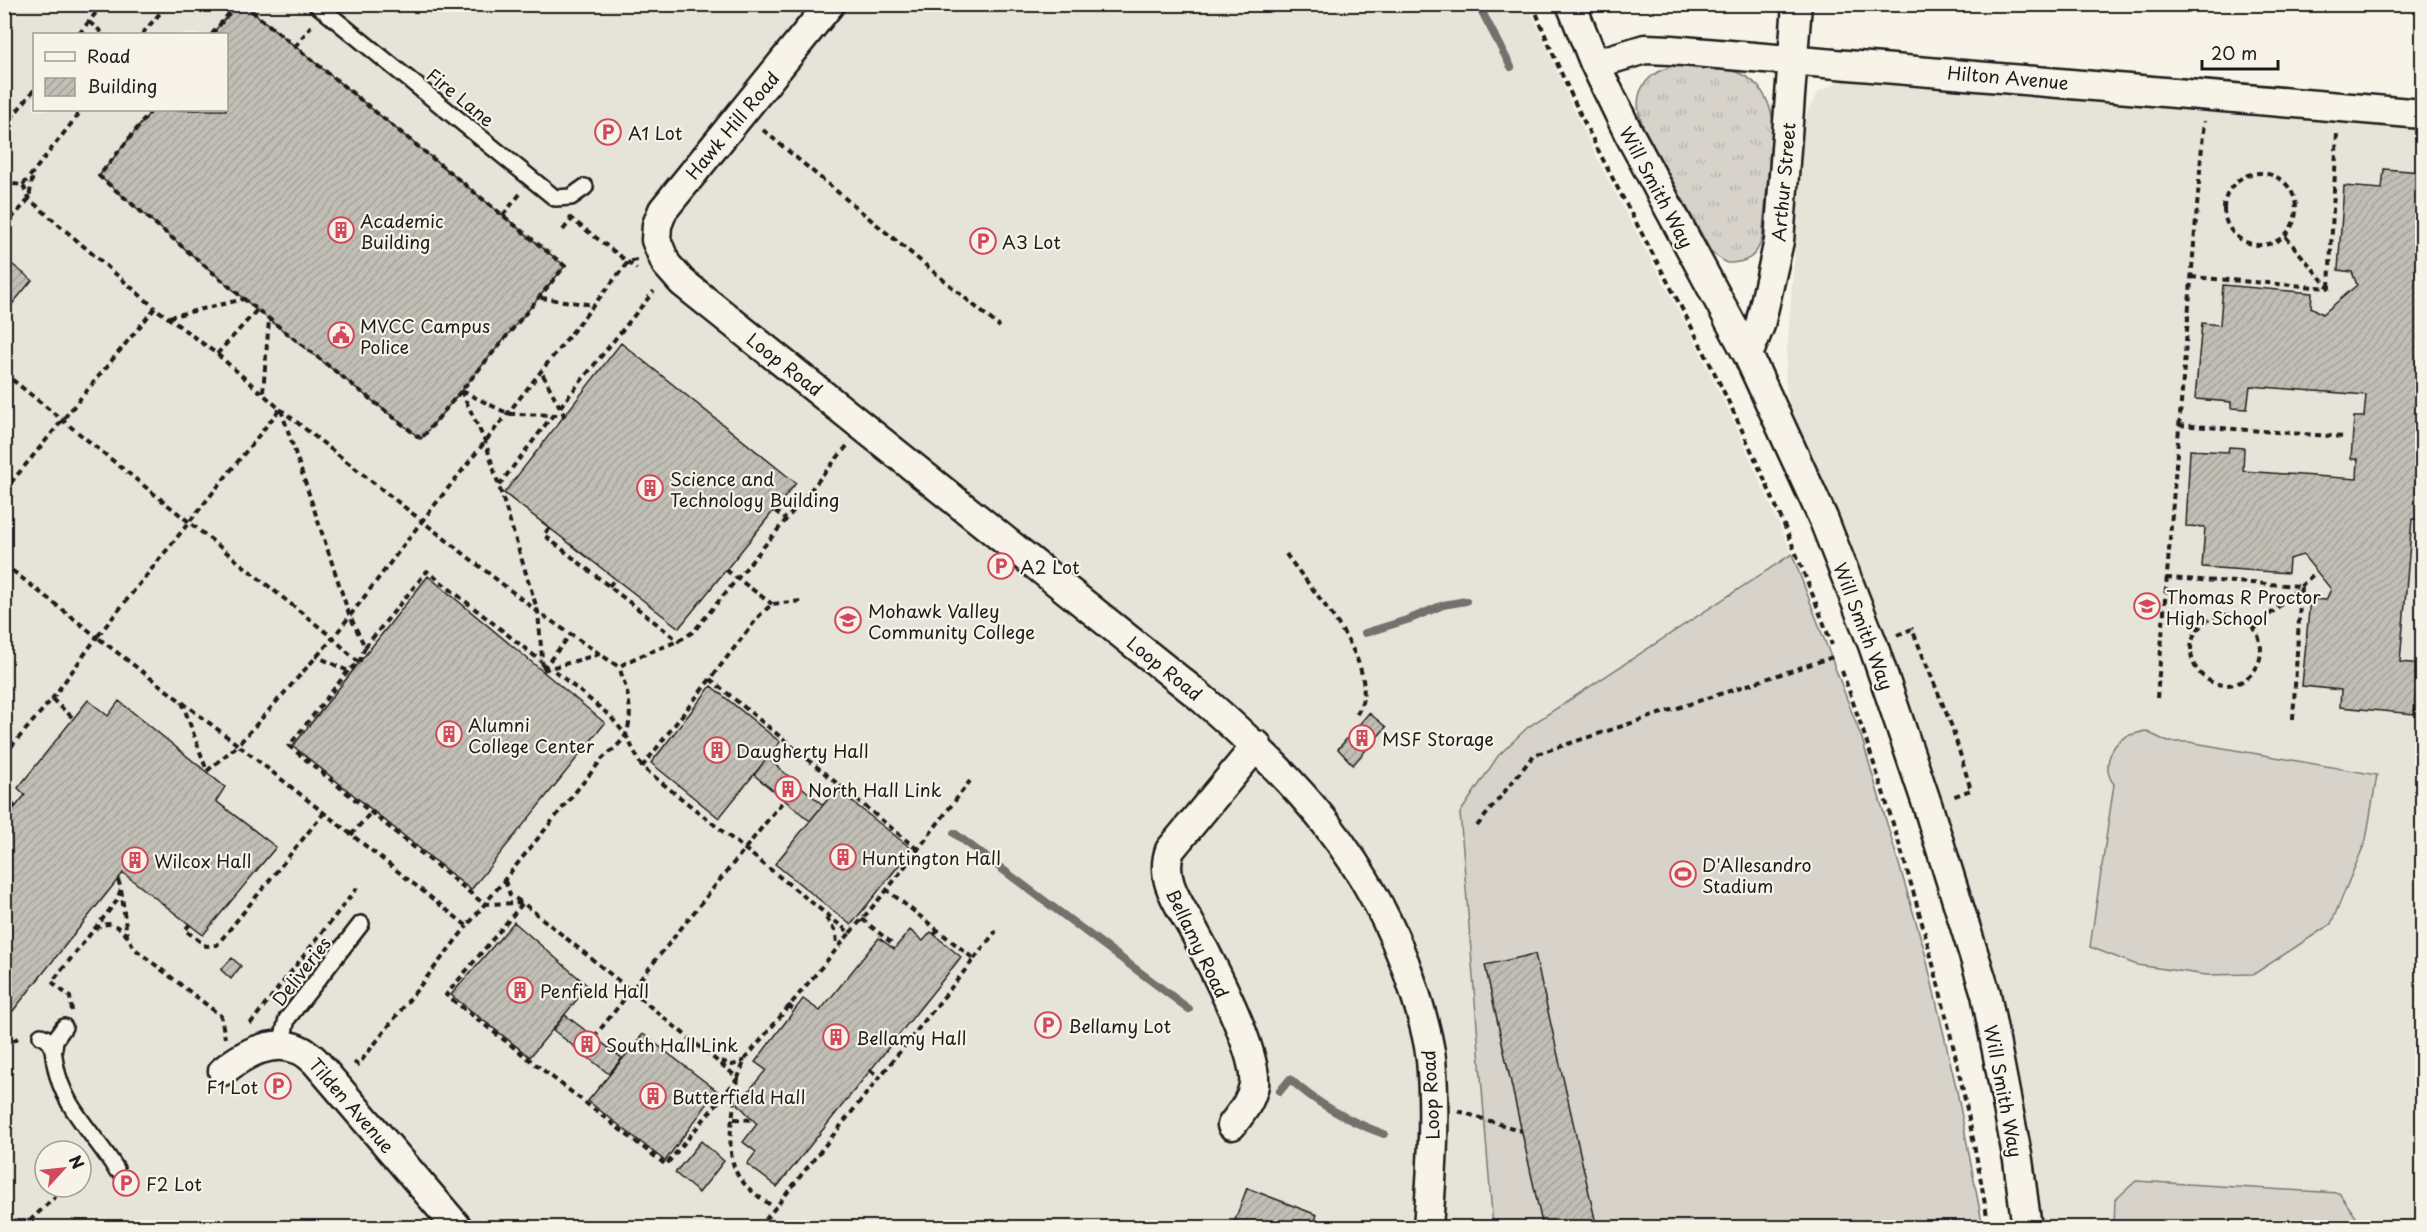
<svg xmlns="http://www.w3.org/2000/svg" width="2427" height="1232" font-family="'Playpen Sans',sans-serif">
<defs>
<pattern id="grass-tufts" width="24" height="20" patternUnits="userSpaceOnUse" patternTransform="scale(1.5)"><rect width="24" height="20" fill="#d7d3cb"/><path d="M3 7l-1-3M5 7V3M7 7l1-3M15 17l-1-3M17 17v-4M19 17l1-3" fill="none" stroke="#b8b5ae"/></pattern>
<pattern id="building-hatch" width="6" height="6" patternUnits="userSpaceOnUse" patternTransform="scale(1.5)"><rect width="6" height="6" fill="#c0beb5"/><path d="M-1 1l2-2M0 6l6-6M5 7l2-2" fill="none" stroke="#a4a39b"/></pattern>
</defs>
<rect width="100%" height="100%" fill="#f7f3e8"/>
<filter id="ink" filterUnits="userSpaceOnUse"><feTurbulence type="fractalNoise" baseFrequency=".0167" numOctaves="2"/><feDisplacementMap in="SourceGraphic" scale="12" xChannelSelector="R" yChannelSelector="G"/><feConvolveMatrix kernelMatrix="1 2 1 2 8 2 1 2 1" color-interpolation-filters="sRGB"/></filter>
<g filter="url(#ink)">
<!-- built -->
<path fill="#e6e3d9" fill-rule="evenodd" d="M 5,5 L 1529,5 L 1572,106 L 1607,178 L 1690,332 L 1735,424 L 1792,554 L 1592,687 L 1561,703 L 1469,935 L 1493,1227 L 5,1228 ZM 34,34 L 226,34 L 226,110 L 34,110 ZM 45,1151 L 81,1151 L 81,1187 L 45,1187 Z
M 1843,79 L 2422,127 L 2422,1227 L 2042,1227 L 2020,1112 L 1970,901 L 1939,796 L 1901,683 L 1843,529 L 1789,404 L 1785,377 L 1805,120 L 1808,110 L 1819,92 Z"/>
<!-- grass -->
<path fill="url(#grass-tufts)" stroke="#7a7874" stroke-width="1.5" d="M 1673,66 C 1720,68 1763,63 1773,121 L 1762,239 C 1756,258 1746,263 1727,263 L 1712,253 L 1643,126 C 1631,96 1642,75 1673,66 Z"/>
<!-- garden -->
<path fill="#d7d3cb" stroke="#7a7874" stroke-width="1.5" d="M 1792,554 L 1862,739 L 1924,949 L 1957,1091 L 1983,1227 L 1493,1227 L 1460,813 L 1498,756 L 1528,727 Z
M 2145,731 L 2168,742 L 2189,742 L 2377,775 L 2366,840 L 2331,924 L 2254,974 L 2206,975 L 2137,965 L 2090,947 L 2114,784 C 2102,770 2109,746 2125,737 C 2131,734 2139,733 2145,731 Z
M 2136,1181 L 2339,1193 L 2363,1227 L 2114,1227 L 2115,1200 Z"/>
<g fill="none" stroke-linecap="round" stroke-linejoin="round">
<!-- stream -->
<path stroke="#72716c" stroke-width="8" d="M 1478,4 L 1511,67
M 1365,633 L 1410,619 L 1443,605 L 1466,601
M 954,833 L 1189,1009
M 1280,1091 L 1290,1079 C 1318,1105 1348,1121 1384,1134"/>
</g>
<!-- building -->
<path fill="url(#building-hatch)" stroke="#1c1c1c" stroke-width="1.5" d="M 237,4 L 243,4 L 565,266 L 421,439 L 257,310 L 99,176 L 152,110 L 226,110 L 226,34 L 212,34 Z
M 2384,169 L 2422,172 L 2422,520 L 2412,519 L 2400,662 L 2422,664 L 2422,675 L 2417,675 L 2414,714 L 2340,707 L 2341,690 L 2302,686 L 2310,599 L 2326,600 L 2331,589 L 2303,555 L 2289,559 L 2288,573 L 2202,567 L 2205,527 L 2186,526 L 2190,450 L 2228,452 L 2229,447 L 2244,448 L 2243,471 L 2357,479 L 2358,459 L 2351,459 L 2354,417 L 2364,417 L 2366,395 L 2250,386 L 2247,409 L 2231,408 L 2231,402 L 2195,399 L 2202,323 L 2220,325 L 2223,285 L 2312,293 L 2311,307 L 2323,314 L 2357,285 L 2352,272 L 2338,270 L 2344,186 L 2382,189 Z
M 4,258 L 32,280 L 4,314 Z
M 621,343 L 796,483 L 679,628 L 504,493 Z
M 428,576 L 605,723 L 471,890 L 293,746 Z
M 711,686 L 780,742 L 719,818 L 651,763 Z
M 88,700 L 108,716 L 119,701 L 225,787 L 216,801 L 276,847 L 203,935 L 123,873 L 4,1022 L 4,835 L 7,832 L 4,821 L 25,795 L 18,788 Z
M 1369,713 L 1386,727 L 1353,765 L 1338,749 Z
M 767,758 L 823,805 L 810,821 L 754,775 Z
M 836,789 L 912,849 L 851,925 L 775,864 Z
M 514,922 L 588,986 L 530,1057 L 451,995 Z
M 910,930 L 923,941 L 931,932 L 961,957 L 777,1187 L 747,1164 L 756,1152 L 743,1142 L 757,1124 L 738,1104 L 766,1070 L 755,1062 L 803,999 L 820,1011 L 879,938 L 894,949 Z
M 1535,954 L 1597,1228 L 1543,1228 L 1485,965 Z
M 232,958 L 241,966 L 231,979 L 221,970 Z
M 565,1015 L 622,1058 L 609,1074 L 553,1030 Z
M 643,1034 L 717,1091 L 665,1161 L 588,1101 Z
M 701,1141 L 724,1161 L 699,1193 L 675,1173 Z
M 1247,1188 L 1317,1215 L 1312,1228 L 1232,1228 Z"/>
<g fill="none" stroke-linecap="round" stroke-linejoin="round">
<!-- service casing -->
<g stroke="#1c1c1c" stroke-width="20">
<path id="service" d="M 316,4 L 555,198 L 571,197 L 585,187
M 41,1036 C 54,1040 53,1051 55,1063 C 63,1109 93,1131 116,1169
M 287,1046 L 284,1032 L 287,1019 L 361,924
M 54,1048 L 55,1040 L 64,1027"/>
</g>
<!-- minor casing -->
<g stroke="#1c1c1c" stroke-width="33">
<path id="minor" d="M 830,4 L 663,210 L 657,225 L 656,240 L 666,264 L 682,282 L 1198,695 C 1296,779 1371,859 1412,984 C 1420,1008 1428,1034 1431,1059 C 1436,1115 1432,1171 1428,1228
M 1571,4 L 1595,64 L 1627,130 L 1748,355 L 1823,518 L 1873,645 L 1928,807 L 1986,994 L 2018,1160 L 2027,1228
M 1595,64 L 1645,49 L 1671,50 L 2422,114
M 1748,355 L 1760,325 L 1779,241 L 1797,4
M 223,1071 C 250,1049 286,1032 315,1061 L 458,1228
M 1232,1125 C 1242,1112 1251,1101 1254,1085 C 1258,1053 1211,962 1194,931 C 1180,905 1159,880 1170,850 L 1257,745"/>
</g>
<!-- path -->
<path stroke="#1c1c1c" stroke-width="4" stroke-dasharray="6 4.5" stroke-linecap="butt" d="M 1533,4 C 1575,117 1636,220 1691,326 C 1744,429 1791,536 1832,645
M 89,22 L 104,34
M 79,34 L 103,4
M 142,34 L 168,4
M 212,34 L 237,4
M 295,47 L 311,26
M 152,110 L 99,176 L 244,299 L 421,439 L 565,266 L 243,4
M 4,127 L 34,90
M 763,130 L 1000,327
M2224 209a36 36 0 1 1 72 0a36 36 0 1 1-72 0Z
M 4,179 L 13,184 L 23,185 L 29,199 L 155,308
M 23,185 L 82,110
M 503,215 L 520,194
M 569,217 L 637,269
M 4,227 L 29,199 L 33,174
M 563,230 L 572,219
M 637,260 L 628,262 L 422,521 L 538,612 L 619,667 C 643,651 671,648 694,631 L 847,446
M 2191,277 L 2329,288 L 2285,236
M 2329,287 L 2337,133
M 541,298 L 594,305
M 169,317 L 244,299
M 217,354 L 257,310
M 4,373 L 333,638 L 359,663
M 461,391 L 485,441 L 538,612 L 543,670
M 462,391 L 509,414 L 564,415 L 542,373
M 263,392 L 269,320
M 560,407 L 654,291
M 281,410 L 349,614 L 365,647 L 359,663 L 348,671 L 316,656
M 2179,425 L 2344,437
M 499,485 L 553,415
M 4,491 L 155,308 L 217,354 L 280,409 L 97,637 L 238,745 L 333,638 L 422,521 L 280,409
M 775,511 L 786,519
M 549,528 L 544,535 L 680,642
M 1286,554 C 1312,592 1388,669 1356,715
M 4,564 L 97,637 L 52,699 L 4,755
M 726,570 L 772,604
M 2166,578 L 2301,586 L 2293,719
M 609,586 L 615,579
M2191 650a35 35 0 1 1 70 0a35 35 0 1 1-70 0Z
M 2254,629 L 2314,574
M 1897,635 L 1912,629 L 1952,727 L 1971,790 L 1952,797
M 365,647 L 427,571 L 541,661
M 543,669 L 571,634
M 543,670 L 600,654
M 348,671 L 289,746 L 484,904 L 523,903 L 738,1078 L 745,1059 L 850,933 L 642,767 L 626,735 L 609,715 L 551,668
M 1842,671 C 1907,852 1958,1038 1989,1228
M 710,679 L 917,849
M 2157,698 L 2204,121
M 52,699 L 73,718
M 182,702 L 207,771 L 238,745 L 467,926 L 603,758 C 610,752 623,742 626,734 C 635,712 626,687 619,667
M 642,767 L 759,616 L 772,604 L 802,601
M 4,795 L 15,807
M 4,804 L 14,807
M 1477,826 L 1534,755 L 1836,656
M 351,835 L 373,810
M 118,880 L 121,888 L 127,936 L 135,949 L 221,1016 L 225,1038
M 505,881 L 510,895 L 523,903 L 446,995 L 666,1165 L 738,1078
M 826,918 L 836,932 L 837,946
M 862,919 L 893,944
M 190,924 L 185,930 L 206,946 L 217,945 L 323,814
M 95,929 C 108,920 117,924 127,936
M 850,933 L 887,890 L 970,781
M 934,935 L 938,930
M 974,959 L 996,931
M 788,1005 L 795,1011
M 72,1011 L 70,997 L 52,982 L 116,902 L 121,889
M 250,1024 L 357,888
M 594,1037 L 784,800
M 4,1047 L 21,1036
M 721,1061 L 733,1065 L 745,1060
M 354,1062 L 358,1065 L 467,926
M 870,1070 L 879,1077
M 738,1078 C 735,1108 722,1150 739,1177 C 748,1190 762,1199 775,1208
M 1458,1111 L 1522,1131
M 734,1119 L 753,1120
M 22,1228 L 56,1196
M 759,1228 L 974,959 L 882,886"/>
<!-- service -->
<use href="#service" stroke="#f7f3e8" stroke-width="15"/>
<!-- minor -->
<use href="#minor" stroke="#f7f3e8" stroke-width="28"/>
</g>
</g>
<!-- icons -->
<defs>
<g id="parking-ring" transform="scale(1.35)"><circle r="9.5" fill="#f7f3e8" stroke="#d1495b" stroke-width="1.5"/><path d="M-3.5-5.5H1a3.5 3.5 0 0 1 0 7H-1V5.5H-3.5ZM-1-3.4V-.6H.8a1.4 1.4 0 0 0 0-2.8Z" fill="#d1495b"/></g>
<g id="building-ring" transform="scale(1.35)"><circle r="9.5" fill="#f7f3e8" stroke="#d1495b" stroke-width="1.5"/><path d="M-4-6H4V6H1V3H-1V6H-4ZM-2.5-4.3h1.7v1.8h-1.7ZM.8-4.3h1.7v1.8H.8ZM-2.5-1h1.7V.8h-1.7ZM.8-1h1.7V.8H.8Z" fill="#d1495b"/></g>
<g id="civic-ring" transform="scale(1.35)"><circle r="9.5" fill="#f7f3e8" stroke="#d1495b" stroke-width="1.5"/><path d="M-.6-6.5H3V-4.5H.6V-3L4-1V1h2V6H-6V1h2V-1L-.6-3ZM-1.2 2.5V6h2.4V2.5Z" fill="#d1495b"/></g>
<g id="school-ring" transform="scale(1.35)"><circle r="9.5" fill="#f7f3e8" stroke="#d1495b" stroke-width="1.5"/><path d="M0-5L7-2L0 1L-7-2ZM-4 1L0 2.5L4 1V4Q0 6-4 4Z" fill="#d1495b"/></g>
<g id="university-ring" transform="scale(1.35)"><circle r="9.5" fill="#f7f3e8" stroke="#d1495b" stroke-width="1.5"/><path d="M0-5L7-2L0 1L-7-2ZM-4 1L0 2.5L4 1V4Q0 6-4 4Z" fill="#d1495b"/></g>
<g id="stadium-ring" transform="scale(1.35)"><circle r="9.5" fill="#f7f3e8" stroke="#d1495b" stroke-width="1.5"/><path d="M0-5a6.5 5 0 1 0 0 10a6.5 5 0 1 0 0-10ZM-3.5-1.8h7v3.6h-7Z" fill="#d1495b"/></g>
</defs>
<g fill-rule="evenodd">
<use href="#parking-ring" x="608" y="132"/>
<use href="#building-ring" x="341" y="230"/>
<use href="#parking-ring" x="983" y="241"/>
<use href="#civic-ring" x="341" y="335"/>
<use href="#building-ring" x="650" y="488"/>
<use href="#parking-ring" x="1001" y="566"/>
<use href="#school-ring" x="2147" y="606"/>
<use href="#university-ring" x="848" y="620"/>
<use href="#building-ring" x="449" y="734"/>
<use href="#building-ring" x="1362" y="738"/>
<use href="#building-ring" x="717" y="750"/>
<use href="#building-ring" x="788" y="789"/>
<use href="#building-ring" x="843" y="857"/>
<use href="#building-ring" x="135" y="860"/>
<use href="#stadium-ring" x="1683" y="874"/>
<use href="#building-ring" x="520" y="990"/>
<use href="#parking-ring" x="1048" y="1025"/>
<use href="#building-ring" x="836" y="1037"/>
<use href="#building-ring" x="587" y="1044"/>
<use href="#parking-ring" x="278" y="1086"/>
<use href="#building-ring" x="653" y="1096"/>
<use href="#parking-ring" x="126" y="1183"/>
</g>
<g text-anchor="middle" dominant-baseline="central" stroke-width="4.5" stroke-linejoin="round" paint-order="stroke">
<!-- street labels -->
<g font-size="18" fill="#1c1c1c" stroke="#f7f3e8">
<text transform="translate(2008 77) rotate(5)">Hilton Avenue</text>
<text transform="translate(461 97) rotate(39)">Fire Lane</text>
<text transform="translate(732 125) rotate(-50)">Hawk Hill Road</text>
<text transform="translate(1783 182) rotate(-85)">Arthur Street</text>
<text transform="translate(1657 187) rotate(62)">Will Smith Way</text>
<text transform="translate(785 364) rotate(38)">Loop Road</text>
<text transform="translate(1864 626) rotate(69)">Will Smith Way</text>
<text transform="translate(1165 668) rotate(39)">Loop Road</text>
<text transform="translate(1198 943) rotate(64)">Bellamy Road</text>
<text transform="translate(301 971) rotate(-52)">Deliveries</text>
<text transform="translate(2004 1091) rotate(79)">Will Smith Way</text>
<text transform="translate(1430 1095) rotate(-93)">Loop Road</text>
<text transform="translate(352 1105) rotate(49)">Tilden Avenue</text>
</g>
<!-- poi labels -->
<g font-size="18" fill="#1c1c1c" stroke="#f7f3e8" text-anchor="start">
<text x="628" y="132">A1 Lot</text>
<text x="360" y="220">Academic<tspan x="360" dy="21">Building</tspan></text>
<text x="1002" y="241">A3 Lot</text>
<text x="360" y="325">MVCC Campus<tspan x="360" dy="21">Police</tspan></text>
<text x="670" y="478">Science and<tspan x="670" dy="21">Technology Building</tspan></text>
<text x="1020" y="566">A2 Lot</text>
<text x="2166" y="596">Thomas R Proctor<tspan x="2166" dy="21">High School</tspan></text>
<text x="868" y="610">Mohawk Valley<tspan x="868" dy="21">Community College</tspan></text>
<text x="468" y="724">Alumni<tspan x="468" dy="21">College Center</tspan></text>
<text x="1382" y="738">MSF Storage</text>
<text x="736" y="750">Daugherty Hall</text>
<text x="808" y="789">North Hall Link</text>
<text x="862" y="857">Huntington Hall</text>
<text x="154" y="860">Wilcox Hall</text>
<text x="1702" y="864">D'Allesandro<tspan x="1702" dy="21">Stadium</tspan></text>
<text x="540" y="990">Penfield Hall</text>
<text x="1068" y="1025">Bellamy Lot</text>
<text x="856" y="1037">Bellamy Hall</text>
<text x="606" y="1044">South Hall Link</text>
<text x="258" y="1086" text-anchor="end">F1 Lot</text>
<text x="672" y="1096">Butterfield Hall</text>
<text x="146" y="1183">F2 Lot</text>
</g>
</g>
<!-- margin -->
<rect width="2427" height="1232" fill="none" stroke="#f7f3e8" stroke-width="24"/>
<rect x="12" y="12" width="2403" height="1208" fill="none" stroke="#1c1c1c" stroke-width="2" filter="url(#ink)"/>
<!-- legend -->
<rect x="33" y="33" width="195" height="78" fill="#f7f3e8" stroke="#9f9d96" stroke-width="1.5"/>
<rect x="45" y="52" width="30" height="9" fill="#f7f3e8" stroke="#9f9d96" stroke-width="1.5"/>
<text x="87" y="63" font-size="18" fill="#1c1c1c">Road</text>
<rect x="45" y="78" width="30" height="18" fill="url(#building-hatch)" stroke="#9f9d96" stroke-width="1.5"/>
<text x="87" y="93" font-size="18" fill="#1c1c1c">Building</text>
<!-- north arrow -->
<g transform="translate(63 1169) rotate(63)"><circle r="28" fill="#f7f3e8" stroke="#9f9d96" stroke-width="1.5"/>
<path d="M0-4.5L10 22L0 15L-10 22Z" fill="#d1495b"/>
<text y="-9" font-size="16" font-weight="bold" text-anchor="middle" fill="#1c1c1c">N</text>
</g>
<!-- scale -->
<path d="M2202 60v9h76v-9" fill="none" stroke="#1c1c1c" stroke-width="3"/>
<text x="2211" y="60" font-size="18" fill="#1c1c1c" stroke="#f7f3e8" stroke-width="4.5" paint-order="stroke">20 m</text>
</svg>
